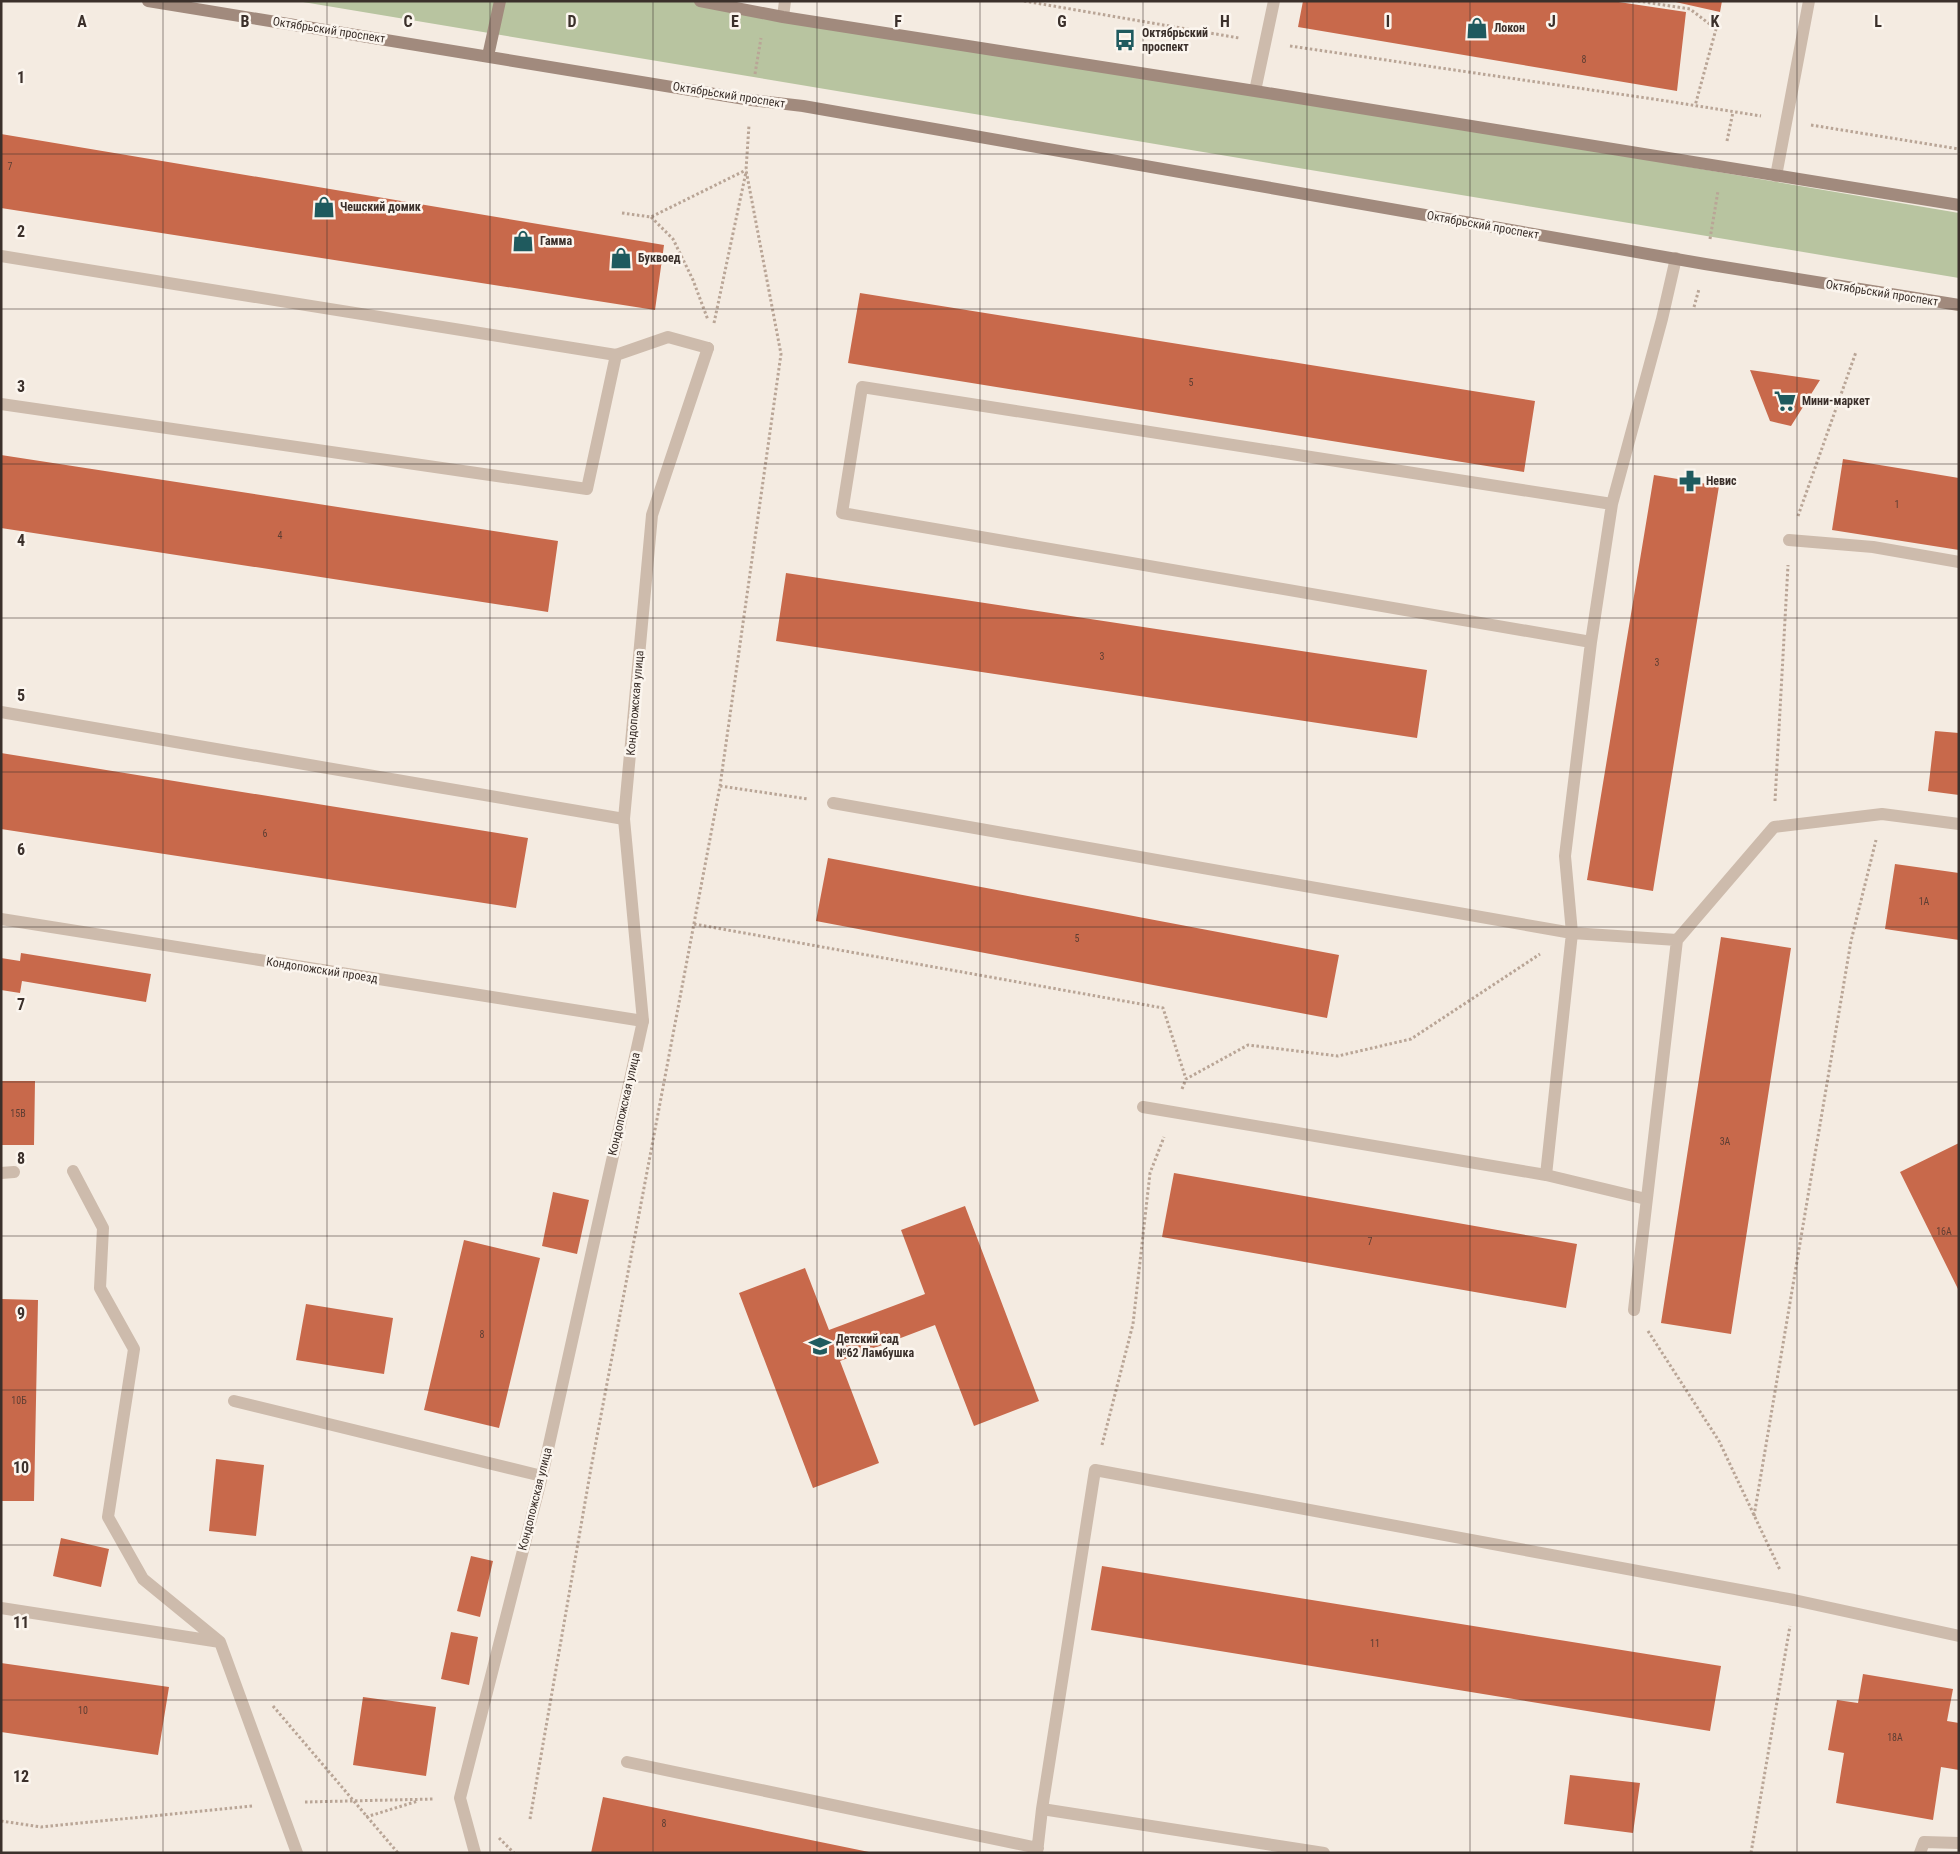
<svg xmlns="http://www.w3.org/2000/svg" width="1960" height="1854" font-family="'Roboto Condensed',sans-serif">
<rect width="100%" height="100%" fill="#f4ebe1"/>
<!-- green -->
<path fill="#b8c4a0" d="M 297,1 L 716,1 L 1959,213 L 1959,278 Z"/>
<!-- building -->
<path fill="#c8694b" d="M 1303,1 L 1612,1 L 1686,12 L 1677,91 L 1298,27 Z
M 1671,1 L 1722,1 L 1720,12 Z
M 1,134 L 664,245 L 655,310 L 1,208 Z
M 860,293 L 1535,401 L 1524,472 L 848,363 Z
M 1750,370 L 1820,380 L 1791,426 L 1770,421 Z
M 1,455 L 558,541 L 548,612 L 1,528 Z
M 1843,459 L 1959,478 L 1959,550 L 1832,530 Z
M 1654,475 L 1719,486 L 1653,891 L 1587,880 Z
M 786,573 L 1427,670 L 1417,738 L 776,641 Z
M 1935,731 L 1959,733 L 1959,795 L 1928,791 Z
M 1,753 L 528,838 L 516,908 L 1,829 Z
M 828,858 L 1339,955 L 1327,1018 L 816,921 Z
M 1895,864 L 1959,873 L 1959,940 L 1885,929 Z
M 1721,937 L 1791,948 L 1731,1334 L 1661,1323 Z
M 21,953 L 151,974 L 146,1002 L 22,981 L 20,993 L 1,990 L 1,958 L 20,961 Z
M 1,1081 L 35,1081 L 34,1145 L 1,1145 Z
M 1959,1143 L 1959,1291 L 1900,1172 Z
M 1174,1173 L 1577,1244 L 1566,1308 L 1162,1237 Z
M 553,1192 L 589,1200 L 577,1254 L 542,1246 Z
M 965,1206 L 1039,1401 L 974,1426 L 935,1325 L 840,1361 L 879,1463 L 813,1488 L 739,1293 L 805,1268 L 829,1330 L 925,1294 L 901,1230 Z
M 464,1240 L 540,1258 L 499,1428 L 424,1410 Z
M 1,1299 L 38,1300 L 34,1501 L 1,1501 Z
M 306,1304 L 393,1318 L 384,1374 L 296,1360 Z
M 216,1459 L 264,1465 L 256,1536 L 209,1531 Z
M 61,1538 L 109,1549 L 101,1587 L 53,1576 Z
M 471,1556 L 493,1561 L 480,1617 L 457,1611 Z
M 1102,1566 L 1721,1666 L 1710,1731 L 1091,1630 Z
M 451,1632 L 478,1637 L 469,1685 L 441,1679 Z
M 1,1663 L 169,1687 L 158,1755 L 1,1732 Z
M 1863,1674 L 1953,1689 L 1947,1721 L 1959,1723 L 1959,1770 L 1941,1767 L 1933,1820 L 1836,1803 L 1844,1753 L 1828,1750 L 1837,1700 L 1858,1703 Z
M 363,1697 L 436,1707 L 426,1776 L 353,1765 Z
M 1570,1775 L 1640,1783 L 1633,1833 L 1564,1824 Z
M 603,1797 L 869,1852 L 869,1853 L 591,1853 Z"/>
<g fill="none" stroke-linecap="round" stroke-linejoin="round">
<!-- path -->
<path stroke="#b9a596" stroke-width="3" stroke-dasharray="2.5 2.5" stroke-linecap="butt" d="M 1024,1 L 1239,38
M 1638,1 L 1690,9 L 1716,29 L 1695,106
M 1290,46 L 1660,100 L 1761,116
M 755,74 L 761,38
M 1811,125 L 1959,149
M 1727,141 L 1733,112
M 622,213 L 651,217 L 746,170
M 651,217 L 673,239 L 693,280 L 708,320
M 1710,239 L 1718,191
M 1694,307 L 1699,289
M 714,323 L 746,172
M 1798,516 L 1856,352
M 720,786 L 808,799
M 1775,801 L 1788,565
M 694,924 L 1163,1008 L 1186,1079
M 1182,1089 L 1186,1079 L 1248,1045 L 1338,1056 L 1411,1039 L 1540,954
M 1648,1331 L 1719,1441 L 1780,1570
M 1102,1445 L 1133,1324 L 1150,1173 L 1164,1137
M 1754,1516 L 1851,941 L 1876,840
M 273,1706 L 398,1853
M 305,1802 L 434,1799
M 366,1817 L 418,1801
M 530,1819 L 591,1468 L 720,786 L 781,354 L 746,170 L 749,125
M 1,1821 L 41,1827 L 252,1806
M 499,1838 L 514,1853
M 1751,1853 L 1790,1626"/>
<!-- service -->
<path stroke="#cdbbac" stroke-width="12" d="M 783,17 L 785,1
M 1776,176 L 1809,1
M 1,256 L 616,355 L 668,337 L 708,348
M 1,404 L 587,489 L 616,355
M 1789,540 L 1873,547 L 1959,562
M 1591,642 L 842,513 L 862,387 L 1612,504
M 1,712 L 624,819
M 833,803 L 1572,933 L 1677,940 L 1634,1310
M 1,919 L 643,1021
M 1677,940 L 1774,827 L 1882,814 L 1959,824
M 1143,1107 L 1546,1175 L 1572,933 L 1565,856 L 1591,642 L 1612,504 L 1662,319 L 1676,258
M 73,1171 L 103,1228 L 100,1288 L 134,1349 L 108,1517 L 143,1579 L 220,1642 L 297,1853
M 1,1173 L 14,1172
M 1546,1175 L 1646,1199
M 234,1401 L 542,1476
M 1,1608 L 220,1642
M 627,1762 L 1038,1848
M 1042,1809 L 1324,1853
M 1037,1853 L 1042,1809 L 1095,1470 L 1794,1600 L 1959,1636
M 1920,1853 L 1924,1842 L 1959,1843"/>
<!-- minor -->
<path stroke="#cdbbac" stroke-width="12" d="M 1255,91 L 1274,1
M 475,1853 L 460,1798 L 542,1476 L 643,1021 L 624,819 L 652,515 L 708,348"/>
<!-- secondary -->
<path stroke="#a18a7d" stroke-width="12" d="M 148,1 L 751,100 L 803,106 L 1705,264 L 1959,305
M 700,1 L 783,17 L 1255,91 L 1959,205
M 488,56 L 500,1"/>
</g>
<!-- grid -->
<path fill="none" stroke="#3b302b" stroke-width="1" stroke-opacity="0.55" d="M 163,1 L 163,1853M 327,1 L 327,1853M 490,1 L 490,1853M 653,1 L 653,1853M 817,1 L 817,1853M 980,1 L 980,1853M 1143,1 L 1143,1853M 1307,1 L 1307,1853M 1470,1 L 1470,1853M 1633,1 L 1633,1853M 1797,1 L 1797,1853M 1,154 L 1959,154M 1,309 L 1959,309M 1,464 L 1959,464M 1,618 L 1959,618M 1,772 L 1959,772M 1,927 L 1959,927M 1,1082 L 1959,1082M 1,1236 L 1959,1236M 1,1390 L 1959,1390M 1,1545 L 1959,1545M 1,1700 L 1959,1700"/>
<!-- icons -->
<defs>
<g id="shop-bare" transform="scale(1.725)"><path d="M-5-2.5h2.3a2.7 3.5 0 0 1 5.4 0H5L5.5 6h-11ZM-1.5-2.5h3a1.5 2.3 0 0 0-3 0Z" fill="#1f5a5e" stroke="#fbf5ee" stroke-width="2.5" paint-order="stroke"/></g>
<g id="bus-bare" transform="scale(1.725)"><path d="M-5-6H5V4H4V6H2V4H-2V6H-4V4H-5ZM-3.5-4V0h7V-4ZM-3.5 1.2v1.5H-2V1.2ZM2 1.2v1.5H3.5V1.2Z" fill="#1f5a5e" stroke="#fbf5ee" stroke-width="2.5" paint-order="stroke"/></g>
<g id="supermarket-bare" transform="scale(1.725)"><path d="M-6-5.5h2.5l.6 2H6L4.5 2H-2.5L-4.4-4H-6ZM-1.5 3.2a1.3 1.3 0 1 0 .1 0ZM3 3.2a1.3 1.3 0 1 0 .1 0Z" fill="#1f5a5e" stroke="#fbf5ee" stroke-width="2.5" paint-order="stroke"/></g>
<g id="pharmacy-bare" transform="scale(1.725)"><path d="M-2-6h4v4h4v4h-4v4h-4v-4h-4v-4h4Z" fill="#1f5a5e" stroke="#fbf5ee" stroke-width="2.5" paint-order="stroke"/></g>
<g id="school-bare" transform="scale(1.725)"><path d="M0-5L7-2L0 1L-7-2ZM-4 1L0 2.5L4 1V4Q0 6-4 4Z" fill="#1f5a5e" stroke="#fbf5ee" stroke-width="2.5" paint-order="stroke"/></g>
</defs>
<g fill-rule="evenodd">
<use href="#shop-bare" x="1477" y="28"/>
<use href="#bus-bare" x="1125" y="40"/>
<use href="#shop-bare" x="324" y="207"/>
<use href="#shop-bare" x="523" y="241"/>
<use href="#shop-bare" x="621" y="258"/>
<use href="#supermarket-bare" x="1785" y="401"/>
<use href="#pharmacy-bare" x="1690" y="481"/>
<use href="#school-bare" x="820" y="1346"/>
</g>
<g text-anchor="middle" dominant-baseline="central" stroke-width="5" stroke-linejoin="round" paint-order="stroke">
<!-- number labels -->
<g font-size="10" fill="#5e3e33">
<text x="1584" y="59">8</text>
<text x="10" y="166">7</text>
<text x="1191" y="382">5</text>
<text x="1897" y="504">1</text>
<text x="280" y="535">4</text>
<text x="1102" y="656">3</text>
<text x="1657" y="662">3</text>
<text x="265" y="833">6</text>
<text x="1924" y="901">1А</text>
<text x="1077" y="938">5</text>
<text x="18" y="1113">15В</text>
<text x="1725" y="1141">3А</text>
<text x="1944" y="1231">16А</text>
<text x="1370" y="1241">7</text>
<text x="482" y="1334">8</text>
<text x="19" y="1400">10Б</text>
<text x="1375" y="1643">11</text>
<text x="83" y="1710">10</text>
<text x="1895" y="1737">18А</text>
<text x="664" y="1823">8</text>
</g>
<!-- poi labels -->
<g font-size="12" font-weight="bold" fill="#3b302b" stroke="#fbf5ee" text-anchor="start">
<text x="1494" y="28">Локон</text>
<text x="1142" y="33">Октябрьский<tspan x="1142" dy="14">проспект</tspan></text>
<text x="340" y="207">Чешский домик</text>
<text x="540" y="241">Гамма</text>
<text x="638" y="258">Буквоед</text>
<text x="1802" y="401">Мини-маркет</text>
<text x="1706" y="481">Невис</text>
<text x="836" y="1339">Детский сад<tspan x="836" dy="14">№62 Ламбушка</tspan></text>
</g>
<!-- street labels -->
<g font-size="12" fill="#3b302b" stroke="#fbf5ee">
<text transform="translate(329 30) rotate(9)">Октябрьский проспект</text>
<text transform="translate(729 95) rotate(9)">Октябрьский проспект</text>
<text transform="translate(1483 225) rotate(10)">Октябрьский проспект</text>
<text transform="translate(1882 293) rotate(9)">Октябрьский проспект</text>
<text transform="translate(635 703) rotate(-85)">Кондопожская улица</text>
<text transform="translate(322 970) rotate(9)">Кондопожский проезд</text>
<text transform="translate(624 1104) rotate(-77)">Кондопожская улица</text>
<text transform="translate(535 1499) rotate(-76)">Кондопожская улица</text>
</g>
</g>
<g font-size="16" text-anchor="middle" font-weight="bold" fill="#3b302b" stroke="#fbf5ee" stroke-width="5" stroke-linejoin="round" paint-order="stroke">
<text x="82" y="27">A</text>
<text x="245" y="27">B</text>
<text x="408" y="27">C</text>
<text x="572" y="27">D</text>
<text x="735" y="27">E</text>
<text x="898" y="27">F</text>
<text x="1062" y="27">G</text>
<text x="1225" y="27">H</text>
<text x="1388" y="27">I</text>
<text x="1552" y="27">J</text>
<text x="1715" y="27">K</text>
<text x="1878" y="27">L</text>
<text x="21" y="83">1</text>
<text x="21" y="237">2</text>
<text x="21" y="392">3</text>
<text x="21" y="546">4</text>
<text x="21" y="701">5</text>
<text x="21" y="855">6</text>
<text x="21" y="1010">7</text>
<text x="21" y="1164">8</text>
<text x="21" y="1319">9</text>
<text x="21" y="1473">10</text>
<text x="21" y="1628">11</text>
<text x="21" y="1782">12</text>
</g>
<!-- border -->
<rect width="1960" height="1854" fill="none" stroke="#3b302b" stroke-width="5"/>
</svg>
